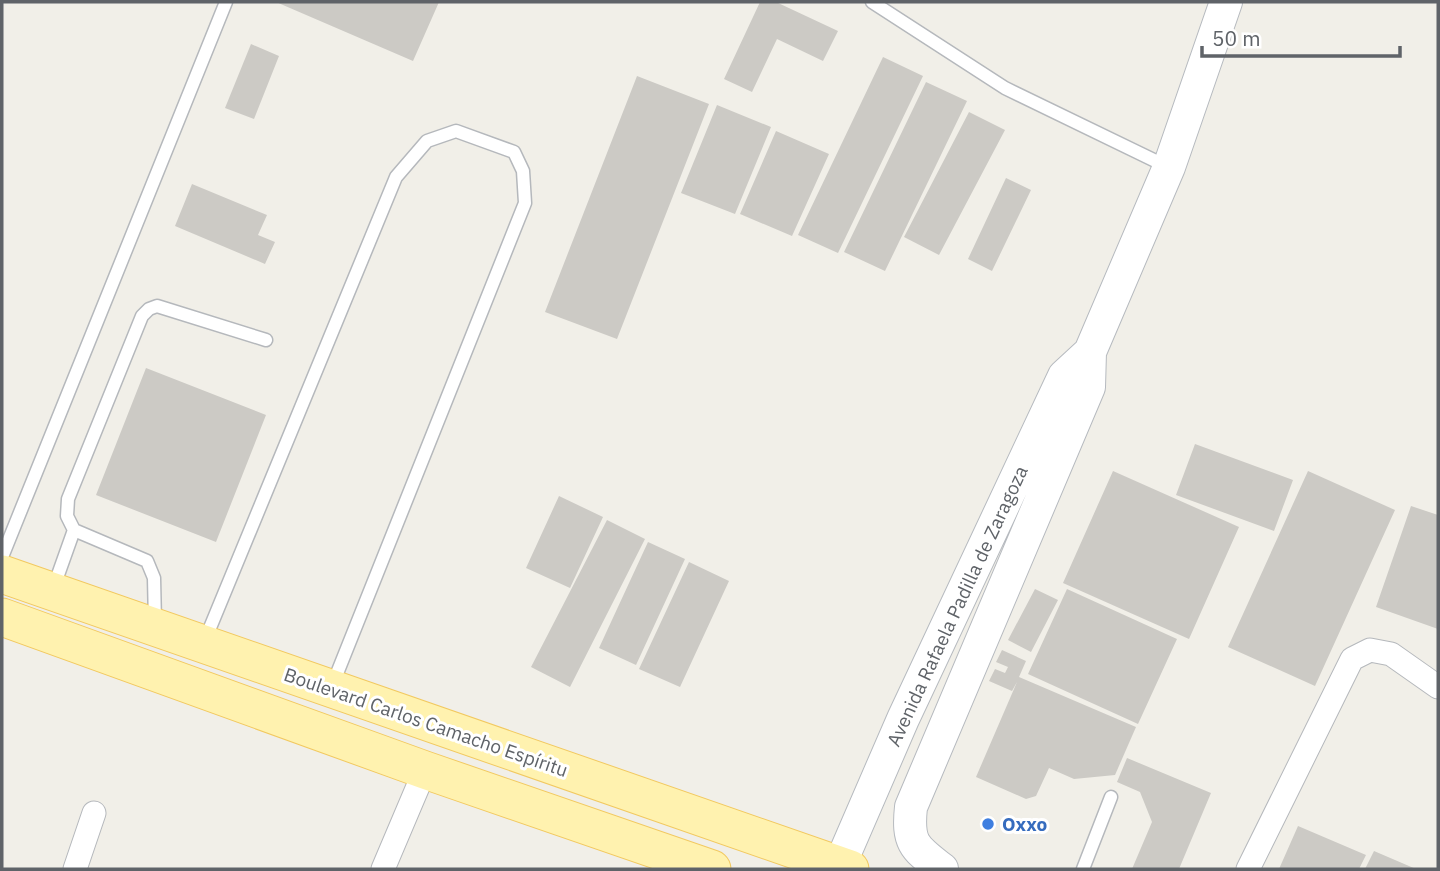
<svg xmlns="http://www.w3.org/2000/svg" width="1440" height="871" font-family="'IBM Plex Sans',sans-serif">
<rect width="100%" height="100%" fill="#f1efe8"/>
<!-- building -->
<path fill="#cccac5" d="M 276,2 L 439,2 L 413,61 Z
M 760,2 L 776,2 L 838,31 L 823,61 L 777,39 L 752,92 L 724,79 Z
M 251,44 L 279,56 L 254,119 L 225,108 Z
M 883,57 L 923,76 L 838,253 L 798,235 Z
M 637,76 L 709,104 L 617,339 L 545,312 Z
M 926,82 L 967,101 L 885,271 L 844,252 Z
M 717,105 L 771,127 L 735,214 L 681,193 Z
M 969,112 L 1005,130 L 939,255 L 904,237 Z
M 776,131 L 829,154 L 792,236 L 740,214 Z
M 1006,178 L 1031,190 L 992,271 L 968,259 Z
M 192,184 L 267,215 L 258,235 L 275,242 L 265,264 L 175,226 Z
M 146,368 L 266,415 L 216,542 L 96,495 Z
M 1195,444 L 1293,480 L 1274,531 L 1176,495 Z
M 1113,471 L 1239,527 L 1189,639 L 1063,583 Z
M 1308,471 L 1395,510 L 1315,686 L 1228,647 Z
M 559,496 L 603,517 L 570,588 L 526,568 Z
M 1411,506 L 1438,515 L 1438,629 L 1376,607 Z
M 607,520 L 645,539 L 570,687 L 531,667 Z
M 648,542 L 685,559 L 636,665 L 599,648 Z
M 689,562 L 729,581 L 680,687 L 639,669 Z
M 1035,589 L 1058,600 L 1031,652 L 1008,640 Z
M 1067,589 L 1177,639 L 1138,724 L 1028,674 Z
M 1002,650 L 1026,661 L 1019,677 L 1136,727 L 1115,775 L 1074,779 L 1049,768 L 1036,796 L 1026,799 L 976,777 L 1017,682 L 1012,691 L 989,681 L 995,669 L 1005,673 L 1008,667 L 996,662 Z
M 1127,758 L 1211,793 L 1179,869 L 1132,869 L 1152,822 L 1140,792 L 1117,782 Z
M 1298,826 L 1366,855 L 1359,869 L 1279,869 Z
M 1374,851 L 1416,869 L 1365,869 Z"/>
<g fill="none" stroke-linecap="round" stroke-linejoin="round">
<!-- lane casing -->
<g stroke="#b5b8bc" stroke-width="15">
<path id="lane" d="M 872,2 L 1005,88 L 1168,167
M 2,557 L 226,2
M 53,589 L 74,530
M 155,623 L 154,578 L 147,561 L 74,530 L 67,516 L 68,499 L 142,316 L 149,309 L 157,306 L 266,340
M 205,640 L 396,177 L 427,141 L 456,131 L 514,152 L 523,171 L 525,203 L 332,686
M 1083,869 L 1111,797"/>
</g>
<!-- street casing -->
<g stroke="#b5b8bc" stroke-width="25">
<path id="street" d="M 75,869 L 94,813
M 383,869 L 425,770
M 1248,869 L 1352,659 L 1370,650 L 1391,654 L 1438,687"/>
</g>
<!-- secondary casing -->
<g stroke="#b6babf" stroke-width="34">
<path id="secondary" d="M 838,869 L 903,719 L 1064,376 L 1090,352
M 942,869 C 915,848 907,844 911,807 L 1089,387 L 1090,352 L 1169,167 L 1226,2"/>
</g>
<!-- primary casing -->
<g stroke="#f2c960" stroke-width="39">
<path id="primary" d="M 2,574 L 850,869
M 2,617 L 425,770 L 712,869"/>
</g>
<!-- lane -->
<use href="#lane" stroke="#fff" stroke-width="12"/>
<!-- street -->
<use href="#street" stroke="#fff" stroke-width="23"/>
<!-- secondary -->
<use href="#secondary" stroke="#fff" stroke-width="32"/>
<!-- primary -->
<use href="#primary" stroke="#fff2af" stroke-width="37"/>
</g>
<!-- markers -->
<circle fill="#3f7fe0" stroke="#fff" stroke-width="2.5" cx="988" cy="824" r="7"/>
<g text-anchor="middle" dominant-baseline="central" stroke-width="6" stroke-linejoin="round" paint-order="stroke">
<!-- street labels -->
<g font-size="19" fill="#5f6368" stroke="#fff">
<text transform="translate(957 606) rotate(-65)">Avenida Rafaela Padilla de Zaragoza</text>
<text transform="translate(426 722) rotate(19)">Boulevard Carlos Camacho Espíritu</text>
</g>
<!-- shop labels -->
<g font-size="19" font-weight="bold" fill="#366cbe" stroke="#fff" text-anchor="start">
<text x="1002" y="824">Oxxo</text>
</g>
</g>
<!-- border -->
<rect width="1440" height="871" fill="none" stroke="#5f6368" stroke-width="7"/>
<!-- scale -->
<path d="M1202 46v10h198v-10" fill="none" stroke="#5f6368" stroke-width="3.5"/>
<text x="1212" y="46" font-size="21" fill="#5f6368" stroke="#ffffff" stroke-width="5" paint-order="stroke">50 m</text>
</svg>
